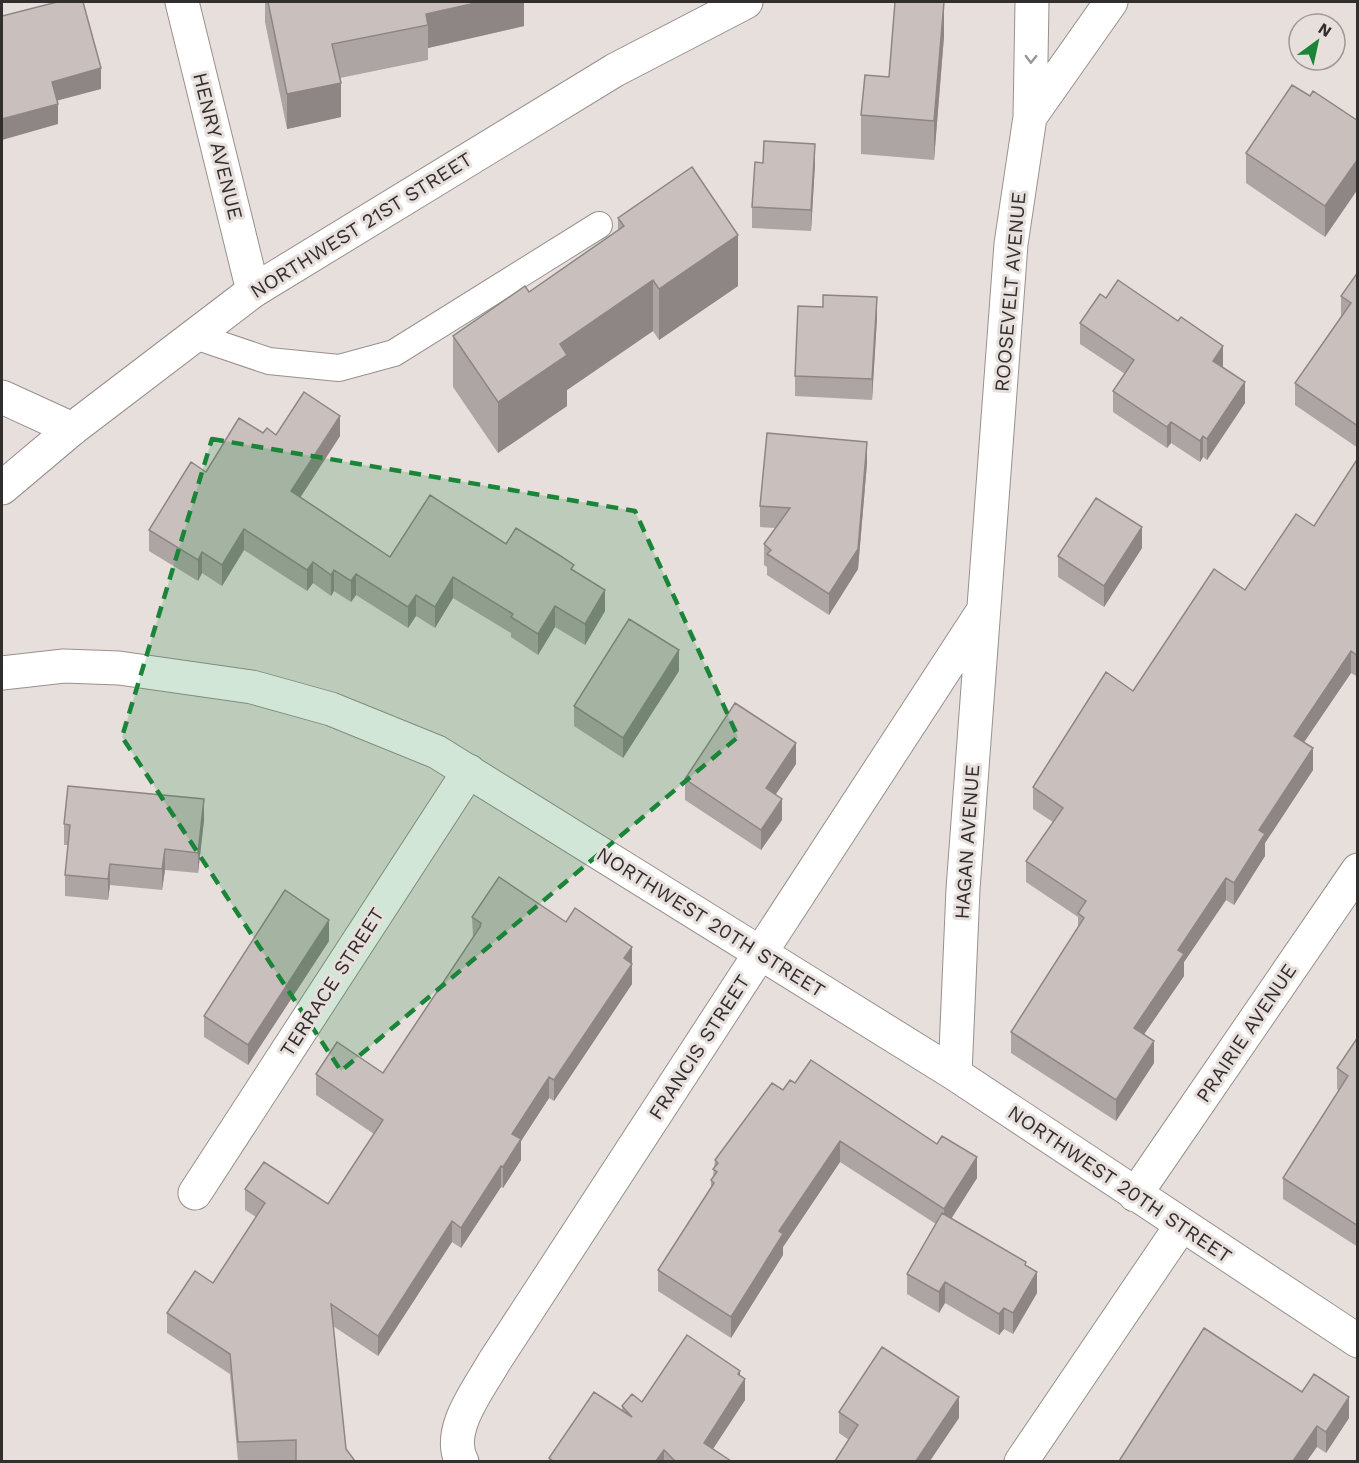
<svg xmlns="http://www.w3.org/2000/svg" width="1359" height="1463" font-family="'Work Sans',sans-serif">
<rect width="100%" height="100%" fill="#e7dfdb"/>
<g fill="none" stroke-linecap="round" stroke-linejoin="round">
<!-- lane casing -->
<g stroke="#98908d" stroke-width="28">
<path id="lane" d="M 195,336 L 269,361 L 339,368 L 394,353 L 599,225"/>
</g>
<!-- street casing -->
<g stroke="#98908d" stroke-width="35">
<path id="street" d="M 182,2 L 253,291
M 1030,117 L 1032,2
M 2,397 L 72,429
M 2,673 L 64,666 L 119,668 L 252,687 L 331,709 L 437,752 L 955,1074 L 1358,1341
M 955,1074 L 963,889 L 1011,244 L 1030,117 L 1111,2
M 195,1193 L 469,771
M 1135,1195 L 1358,870
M 462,1462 C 445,1431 479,1389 494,1362 L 983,611
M 1021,1462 L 1181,1226"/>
</g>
<!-- secondary casing -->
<g stroke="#98908d" stroke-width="35">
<path id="secondary" d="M 2,488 L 72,429 L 253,291 L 615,70 L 746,2"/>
</g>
<!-- lane -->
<use href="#lane" stroke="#fff" stroke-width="26"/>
<!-- street -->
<use href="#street" stroke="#fff" stroke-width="33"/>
<!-- secondary -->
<use href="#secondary" stroke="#fff" stroke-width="33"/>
</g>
<!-- wall -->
<path fill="#ada5a3" d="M 265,2 L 524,2 L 524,26 L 428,48 L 428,60 L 340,78 L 341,117 L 287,129 L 265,22 Z
M 944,36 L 934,160 L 861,154 L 861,115 L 889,77 Z
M 1358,121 L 1325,237 L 1246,183 L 1246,153 Z
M 815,164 L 811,231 L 752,228 L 752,207 Z
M 618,218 L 738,286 L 659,340 L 653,331 L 567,390 L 567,406 L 498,453 L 453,387 L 453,336 L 529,292 L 618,230 Z
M 1358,272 L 1358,448 L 1295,405 L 1295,383 L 1341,316 L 1341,296 Z
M 877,318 L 872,400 L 795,396 L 795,376 Z
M 1080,323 L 1223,367 L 1245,403 L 1207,460 L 1203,457 L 1200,462 L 1171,443 L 1167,448 L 1113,412 L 1113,391 L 1125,374 L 1080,344 Z
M 263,433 L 276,435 L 340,436 L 300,497 L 390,557 L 506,544 L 574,570 L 605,611 L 585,645 L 555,627 L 538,655 L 511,637 L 511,633 L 453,598 L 435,628 L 416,616 L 408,628 L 356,595 L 351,602 L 334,591 L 331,596 L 313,583 L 307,591 L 244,550 L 222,586 L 202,573 L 198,581 L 149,551 L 149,530 L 206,472 Z
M 1358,458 L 1358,677 L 1351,673 L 1304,742 L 1313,770 L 1265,843 L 1265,856 L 1234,905 L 1226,900 L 1184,962 L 1184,976 L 1144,1034 L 1154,1063 L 1116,1121 L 1011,1053 L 1011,1032 L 1078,928 L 1078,917 L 1026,882 L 1026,861 L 1053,822 L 1033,809 L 1033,787 L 1133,691 L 1245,590 L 1314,526 Z
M 867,463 L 858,569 L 829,615 L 767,575 L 767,567 L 764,565 L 764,544 L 776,528 L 760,527 L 760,506 Z
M 1142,548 L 1104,607 L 1058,577 L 1058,556 Z
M 679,671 L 623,758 L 574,726 L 574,706 Z
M 796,764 L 775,795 L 782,820 L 761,850 L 685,800 L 685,779 Z
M 204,820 L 198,873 L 165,870 L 162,890 L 110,885 L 108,900 L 65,896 L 65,875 L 68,845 L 64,845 L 64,824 Z
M 472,917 L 566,922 L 632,947 L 632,984 L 554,1101 L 549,1098 L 521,1141 L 521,1160 L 503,1188 L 501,1187 L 461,1248 L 452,1242 L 378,1356 L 333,1326 L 296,1461 L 238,1461 L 230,1374 L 167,1333 L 167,1313 L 213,1283 L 256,1217 L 245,1210 L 245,1189 L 328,1204 L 374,1134 L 316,1095 L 316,1074 L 383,1073 L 473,938 Z
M 329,941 L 248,1065 L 204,1037 L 204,1016 Z
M 1358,1037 L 1358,1247 L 1283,1199 L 1283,1178 L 1339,1091 L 1337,1089 L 1337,1068 Z
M 795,1083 L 977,1178 L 951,1219 L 1026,1266 L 1037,1293 L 1013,1334 L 1004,1329 L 999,1335 L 945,1303 L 939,1313 L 907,1294 L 907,1274 L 936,1224 L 840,1162 L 783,1247 L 783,1255 L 731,1338 L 658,1291 L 658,1270 L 711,1189 L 711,1180 L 713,1176 L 715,1160 L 783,1090 Z
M 740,1376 L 745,1400 L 713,1449 L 731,1461 L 549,1461 L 549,1458 L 622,1410 L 622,1406 L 642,1402 Z
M 1302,1392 L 1349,1418 L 1326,1453 L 1317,1447 Z
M 839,1412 L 959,1418 L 849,1440 L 839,1433 Z"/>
<!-- shaded-wall -->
<path fill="#8d8684" d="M 480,2 L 524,2 L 524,26 L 428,48 L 428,25 L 426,14 Z
M 944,2 L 944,36 L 934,160 L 934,121 Z
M 101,68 L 101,89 L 52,102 L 52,82 Z
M 341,83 L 341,117 L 287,129 L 287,94 Z
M 58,104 L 58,124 L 2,140 L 2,119 Z
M 815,144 L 815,164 L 811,231 L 811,210 Z
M 1358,159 L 1358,189 L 1325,237 L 1325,206 Z
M 738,235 L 738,286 L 659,340 L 659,289 Z
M 653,280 L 653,331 L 567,390 L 567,406 L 498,453 L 498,402 L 560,344 Z
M 877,297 L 877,318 L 872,400 L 872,379 Z
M 1223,346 L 1223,367 L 1213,382 L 1213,361 Z
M 1245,382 L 1245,403 L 1207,460 L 1207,439 Z
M 340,416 L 340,436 L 291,512 L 291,491 Z
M 1171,422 L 1171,443 L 1167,448 L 1167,427 Z
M 1203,436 L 1203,457 L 1200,462 L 1200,441 Z
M 867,442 L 867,463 L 858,569 L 829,615 L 829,594 Z
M 1142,527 L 1142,548 L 1104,607 L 1104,586 Z
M 244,529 L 244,550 L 222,586 L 222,565 Z
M 202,552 L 202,573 L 198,581 L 198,560 Z
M 313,562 L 313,583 L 307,591 L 307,570 Z
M 334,570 L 334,591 L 331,596 L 331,575 Z
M 356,574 L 356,595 L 351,602 L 351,581 Z
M 453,577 L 453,598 L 435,628 L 435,607 Z
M 605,590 L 605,611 L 585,645 L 585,624 Z
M 416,595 L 416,616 L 408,628 L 408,607 Z
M 555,606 L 555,627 L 538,655 L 538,634 Z
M 679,650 L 679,671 L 623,758 L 623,738 Z
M 1351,651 L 1351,673 L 1294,757 L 1294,736 Z
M 796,743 L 796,764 L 766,809 L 766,788 Z
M 1313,748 L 1313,770 L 1265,843 L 1265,856 L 1234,905 L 1234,883 L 1259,830 Z
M 204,799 L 204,820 L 198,873 L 198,853 Z
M 782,799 L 782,820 L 761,850 L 761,830 Z
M 165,849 L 165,870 L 162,890 L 162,869 Z
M 110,864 L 110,885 L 108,900 L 108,879 Z
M 1226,878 L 1226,900 L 1184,962 L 1184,976 L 1134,1049 L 1134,1028 L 1178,950 Z
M 329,920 L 329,941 L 248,1065 L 248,1045 Z
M 632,947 L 632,984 L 554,1101 L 554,1080 L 624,958 Z
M 1154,1041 L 1154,1063 L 1116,1121 L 1116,1100 Z
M 549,1077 L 549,1098 L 521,1141 L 521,1160 L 503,1188 L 503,1167 L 512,1134 Z
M 840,1141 L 840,1162 L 783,1247 L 783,1255 L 731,1338 L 731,1317 L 779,1231 Z
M 977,1157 L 977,1178 L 944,1230 L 944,1209 Z
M 501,1166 L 501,1187 L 461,1248 L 461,1228 Z
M 452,1221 L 452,1242 L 378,1356 L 378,1336 Z
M 1037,1272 L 1037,1293 L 1013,1334 L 1013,1313 Z
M 945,1282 L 945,1303 L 939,1313 L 939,1292 Z
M 1004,1308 L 1004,1329 L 999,1335 L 999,1314 Z
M 740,1371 L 740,1387 L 745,1379 L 745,1400 L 705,1461 L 704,1443 Z
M 959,1397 L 959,1418 L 930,1461 L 916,1461 Z
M 1349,1397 L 1349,1418 L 1326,1453 L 1326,1432 Z
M 1317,1426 L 1317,1447 L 1307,1461 L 1293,1461 Z
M 664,1450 L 664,1461 L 656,1461 Z"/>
<!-- building -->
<path fill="#c9c0bd" stroke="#8d8684" stroke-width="1.5" d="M 57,2 L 83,2 L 101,68 L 52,82 L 58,104 L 2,119 L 2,16 Z
M 268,2 L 480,2 L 426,14 L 428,25 L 332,44 L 341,83 L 287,94 Z
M 895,2 L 944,2 L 934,121 L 861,115 L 865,75 L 889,77 Z
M 1292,85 L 1310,96 L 1313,91 L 1358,121 L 1358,159 L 1325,206 L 1246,153 Z
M 764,141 L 815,144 L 811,210 L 752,207 L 755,162 L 763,163 Z
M 692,167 L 738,235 L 659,289 L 653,280 L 560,344 L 567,355 L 498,402 L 453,336 L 525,286 L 529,292 L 624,226 L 618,218 Z
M 1358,272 L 1358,426 L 1295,383 L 1351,303 L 1341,296 Z
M 1118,280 L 1178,321 L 1181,317 L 1223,346 L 1213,361 L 1245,382 L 1207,439 L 1203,436 L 1200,441 L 1171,422 L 1167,427 L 1113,391 L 1134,360 L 1080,323 L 1100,294 L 1106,298 Z
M 823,295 L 877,297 L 872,379 L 795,376 L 798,306 L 823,307 Z
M 304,392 L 340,416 L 291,491 L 390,557 L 430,495 L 506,544 L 516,528 L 559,555 L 574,565 L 571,569 L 605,590 L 585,624 L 555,606 L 538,634 L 511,617 L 513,614 L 453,577 L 435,607 L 416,595 L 408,607 L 356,574 L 351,581 L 334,570 L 331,575 L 313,562 L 307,570 L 244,529 L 222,565 L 202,552 L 198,560 L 149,530 L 191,462 L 206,472 L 239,418 L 263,433 L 267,428 L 276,435 Z
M 767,433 L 867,442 L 858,549 L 829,594 L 767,554 L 771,550 L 764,544 L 790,508 L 760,506 Z
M 1358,458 L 1358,656 L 1351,651 L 1294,736 L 1313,748 L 1259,830 L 1265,834 L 1234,883 L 1226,878 L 1178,950 L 1184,954 L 1134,1028 L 1154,1041 L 1116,1100 L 1011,1032 L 1084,918 L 1078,913 L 1086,901 L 1026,861 L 1063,808 L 1033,787 L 1106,672 L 1133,691 L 1214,569 L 1245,590 L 1296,514 L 1314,526 Z
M 1096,498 L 1142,527 L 1104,586 L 1058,556 Z
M 629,619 L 679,650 L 623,738 L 574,706 Z
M 735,703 L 796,743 L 766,788 L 782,799 L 761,830 L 685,779 Z
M 68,786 L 204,799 L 198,853 L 165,849 L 162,869 L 110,864 L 108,879 L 65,875 L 70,825 L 64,824 Z
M 499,877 L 566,922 L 575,908 L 632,947 L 624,958 L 632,964 L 554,1080 L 549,1077 L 512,1134 L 521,1139 L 503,1167 L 501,1166 L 461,1228 L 452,1221 L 378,1336 L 331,1304 L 346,1449 L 355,1461 L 296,1461 L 296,1440 L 238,1442 L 230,1354 L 167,1313 L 195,1271 L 213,1283 L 265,1203 L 245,1189 L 264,1162 L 328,1204 L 383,1120 L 316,1074 L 337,1042 L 383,1073 L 480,927 L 481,923 L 472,917 Z
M 285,890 L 329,920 L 248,1045 L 204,1016 Z
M 1358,1037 L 1358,1226 L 1283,1178 L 1348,1076 L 1337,1068 Z
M 811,1060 L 937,1144 L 942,1136 L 977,1157 L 944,1209 L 840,1141 L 779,1231 L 783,1234 L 731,1317 L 658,1270 L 714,1183 L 711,1180 L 717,1172 L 713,1169 L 718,1163 L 715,1160 L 772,1083 L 783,1090 L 790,1080 L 795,1083 Z
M 942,1213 L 1026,1262 L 1025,1265 L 1037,1272 L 1013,1313 L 1004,1308 L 999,1314 L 945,1282 L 939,1292 L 907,1274 Z
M 1204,1328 L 1302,1392 L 1314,1374 L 1349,1397 L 1326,1432 L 1317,1426 L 1293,1461 L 1119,1461 Z
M 687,1335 L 740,1371 L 738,1374 L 745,1379 L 704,1443 L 731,1461 L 675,1461 L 664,1450 L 656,1461 L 553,1461 L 549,1458 L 594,1392 L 632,1417 L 622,1406 L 632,1394 L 642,1402 Z
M 882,1347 L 959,1397 L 916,1461 L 835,1461 L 858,1425 L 839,1412 Z"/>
<!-- one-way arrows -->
<defs><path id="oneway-chevron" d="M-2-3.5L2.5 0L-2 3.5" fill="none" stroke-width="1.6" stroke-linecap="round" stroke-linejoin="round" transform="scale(1.5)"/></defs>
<use stroke="#989696" href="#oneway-chevron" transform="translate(1031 59) rotate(91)"/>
<!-- marked area -->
<path fill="#1a8439" fill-opacity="0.2" stroke="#1a8439" stroke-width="4.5" stroke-dasharray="12 8" stroke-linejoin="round" d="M 212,439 L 635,511 L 738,737 L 341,1071 L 122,737 Z"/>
<g text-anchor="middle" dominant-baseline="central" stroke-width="6" stroke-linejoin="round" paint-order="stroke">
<!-- street labels -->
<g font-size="20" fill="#322e2d" stroke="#e7dfdb">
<text transform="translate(218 146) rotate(76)">HENRY AVENUE</text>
<text transform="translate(361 225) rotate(-32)">NORTHWEST 21ST STREET</text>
<text transform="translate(1010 292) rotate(-85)">ROOSEVELT AVENUE</text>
<text transform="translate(967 842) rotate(-86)">HAGAN AVENUE</text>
<text transform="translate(711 922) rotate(32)">NORTHWEST 20TH STREET</text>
<text transform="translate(332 982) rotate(-57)">TERRACE STREET</text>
<text transform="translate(1246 1033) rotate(-56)">PRAIRIE AVENUE</text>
<text transform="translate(699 1047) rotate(-57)">FRANCIS STREET</text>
<text transform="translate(1120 1184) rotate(34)">NORTHWEST 20TH STREET</text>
</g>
</g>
<!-- border -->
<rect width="1359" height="1463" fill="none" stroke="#322e2d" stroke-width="6"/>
<!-- north arrow -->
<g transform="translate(1317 42) rotate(33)"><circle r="28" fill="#e7dfdb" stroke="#9f9895" stroke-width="1.5"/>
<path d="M0-4.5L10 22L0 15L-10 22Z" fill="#1a8439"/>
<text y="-9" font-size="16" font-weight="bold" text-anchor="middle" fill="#322e2d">N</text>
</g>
</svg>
